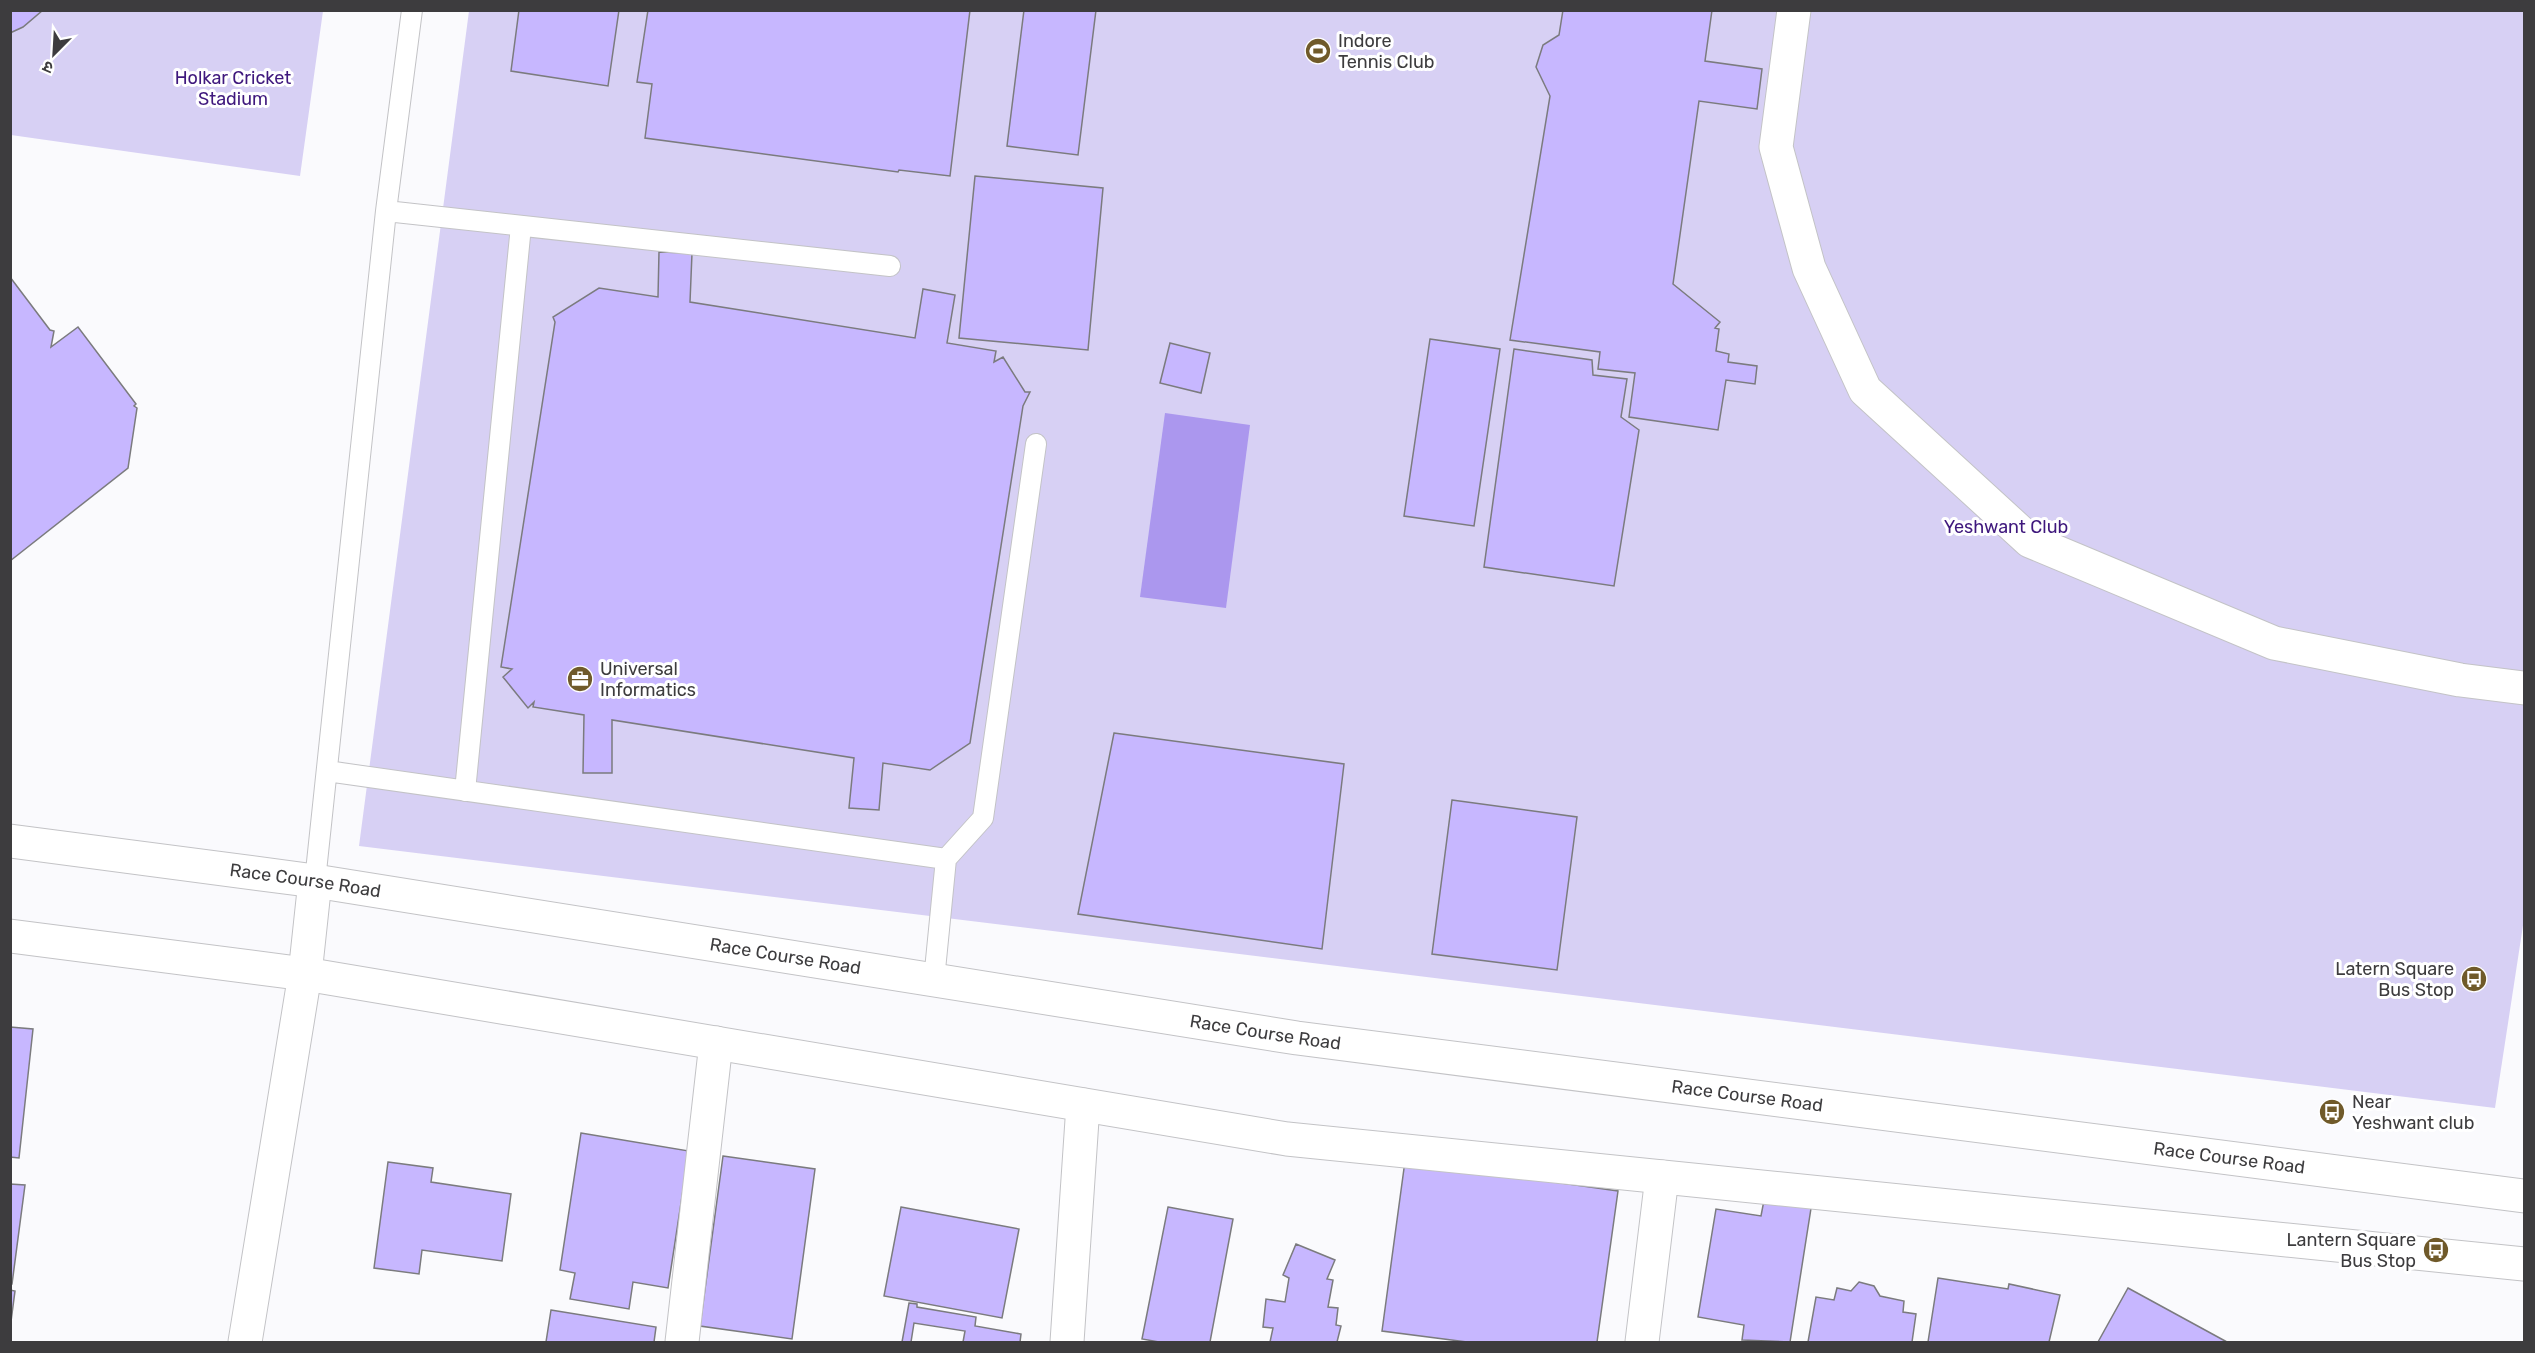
<svg xmlns="http://www.w3.org/2000/svg" width="2535" height="1353" font-family="Rubik,'Noto Sans Devanagari',sans-serif">
<rect width="100%" height="100%" fill="#fafafd"/>
<!-- green -->
<path fill="#d7d0f4" d="M 11,11 L 323,11 L 300,176 L 11,135 Z
M 469,11 L 2524,11 L 2524,919 L 2495,1108 L 359,846 Z"/>
<!-- water -->
<path fill="#ab97ee" d="M 1165,413 L 1250,425 L 1226,608 L 1140,597 Z"/>
<!-- building -->
<path fill="#c7b7ff" stroke="#7b7b7e" stroke-width="1.5" d="M 10,10 L 43,10 L 23,27 L 10,33 Z
M 519,10 L 619,10 L 608,86 L 511,71 Z
M 648,10 L 970,10 L 950,176 L 899,170 L 898,172 L 645,138 L 652,84 L 637,82 Z
M 1024,10 L 1096,10 L 1078,155 L 1007,146 Z
M 1563,10 L 1712,10 L 1705,61 L 1762,69 L 1757,109 L 1699,101 L 1673,284 L 1720,322 L 1715,328 L 1719,329 L 1716,351 L 1729,354 L 1728,362 L 1757,366 L 1755,384 L 1726,380 L 1718,430 L 1629,417 L 1635,373 L 1598,369 L 1600,352 L 1510,340 L 1550,96 L 1536,67 L 1543,45 L 1559,35 Z
M 975,176 L 1103,188 L 1088,350 L 959,338 Z
M 659,252 L 692,253 L 690,302 L 915,338 L 923,289 L 955,295 L 947,343 L 996,351 L 994,362 L 1003,357 L 1025,392 L 1030,392 L 1023,406 L 970,743 L 930,770 L 883,763 L 879,810 L 849,808 L 854,758 L 612,720 L 612,773 L 583,773 L 584,715 L 533,707 L 534,702 L 528,708 L 503,677 L 512,669 L 501,667 L 555,322 L 553,317 L 599,288 L 658,297 Z
M 10,277 L 50,330 L 54,331 L 51,347 L 78,327 L 136,404 L 134,406 L 137,408 L 128,468 L 10,561 Z
M 1430,339 L 1500,349 L 1474,526 L 1404,516 Z
M 1170,343 L 1210,353 L 1201,393 L 1160,383 Z
M 1514,349 L 1592,360 L 1593,375 L 1627,379 L 1621,417 L 1639,430 L 1614,586 L 1484,567 Z
M 1114,733 L 1344,764 L 1322,949 L 1078,914 Z
M 1452,800 L 1577,817 L 1557,970 L 1432,954 Z
M 10,1027 L 33,1029 L 19,1158 L 10,1157 Z
M 581,1133 L 689,1151 L 668,1288 L 633,1282 L 629,1309 L 570,1299 L 575,1273 L 560,1270 Z
M 723,1156 L 815,1169 L 792,1339 L 700,1326 Z
M 1405,1161 L 1618,1191 L 1597,1342 L 1467,1342 L 1382,1331 Z
M 388,1162 L 433,1168 L 431,1182 L 511,1194 L 502,1261 L 422,1250 L 419,1274 L 374,1268 Z
M 10,1184 L 25,1185 L 12,1284 L 10,1284 Z
M 1765,1195 L 1812,1202 L 1790,1342 L 1742,1340 L 1744,1325 L 1698,1317 L 1716,1209 L 1761,1216 Z
M 901,1207 L 1019,1229 L 1002,1318 L 884,1296 Z
M 1168,1207 L 1233,1219 L 1210,1342 L 1159,1342 L 1142,1339 Z
M 1296,1244 L 1335,1260 L 1327,1279 L 1333,1280 L 1328,1307 L 1338,1308 L 1336,1325 L 1341,1326 L 1337,1342 L 1270,1342 L 1273,1328 L 1263,1327 L 1266,1299 L 1285,1302 L 1289,1278 L 1283,1275 Z
M 1938,1278 L 2008,1289 L 2009,1284 L 2060,1295 L 2049,1342 L 1928,1342 Z
M 1859,1282 L 1874,1286 L 1880,1296 L 1904,1301 L 1903,1312 L 1916,1314 L 1912,1342 L 1808,1342 L 1816,1297 L 1834,1300 L 1837,1288 L 1851,1291 Z
M 2128,1288 L 2227,1342 L 2098,1342 Z
M 10,1290 L 15,1291 L 10,1329 Z
M 909,1303 L 917,1304 L 917,1307 L 976,1317 L 975,1326 L 1021,1334 L 1020,1342 L 963,1342 L 965,1331 L 914,1323 L 911,1342 L 902,1342 Z
M 551,1310 L 656,1327 L 654,1342 L 546,1342 Z"/>
<g fill="none" stroke-linecap="round" stroke-linejoin="round">
<!-- service casing -->
<g stroke="#c3c3c6" stroke-width="22">
<path id="service" d="M 386,211 L 890,266
M 327,771 L 946,859 L 934,980
M 465,791 L 521,226
M 946,859 L 983,818 L 1036,444
M 315,881 L 386,211 L 412,10"/>
</g>
<!-- minor casing -->
<g stroke="#c3c3c6" stroke-width="35">
<path id="minor" d="M 1794,10 L 1776,147 L 1809,268 L 1865,390 L 2030,541 L 2274,643 L 2460,680 L 2524,688
M 245,1342 L 305,974 L 315,881
M 682,1342 L 716,1043
M 1067,1342 L 1083,1105
M 1642,1342 L 1662,1177"/>
</g>
<!-- secondary casing -->
<g stroke="#c3c3c6" stroke-width="35">
<g id="secondary">
<path id="s1" d="M 10,841 L 315,881 L 1297,1038 L 2524,1196"/>
<path d="M 10,936 L 305,974 L 1287,1139 L 2524,1264"/>
</g>
</g>
<!-- service -->
<use href="#service" stroke="#fff" stroke-width="20"/>
<!-- minor -->
<use href="#minor" stroke="#fff" stroke-width="33"/>
<!-- secondary -->
<use href="#secondary" stroke="#fff" stroke-width="33"/>
</g>
<!-- icons -->
<defs>
<g id="stadium-disc" transform="scale(1.35)"><circle r="9.5" fill="#705a2a" stroke="#fff"/><path d="M0-5a6.5 5 0 1 0 0 10a6.5 5 0 1 0 0-10ZM-3.5-1.8h7v3.6h-7Z" fill="#fff"/></g>
<g id="office-disc" transform="scale(1.35)"><circle r="9.5" fill="#705a2a" stroke="#fff"/><path d="M-6-3h4V-5.5h4V-3h4V5H-6ZM-1-4.5V-3h2v-1.5ZM-6 0V1H6V0Z" fill="#fff"/></g>
<g id="bus-disc" transform="scale(1.35)"><circle r="9.5" fill="#705a2a" stroke="#fff"/><path d="M-5-6H5V4H4V6H2V4H-2V6H-4V4H-5ZM-3.5-4V0h7V-4ZM-3.5 1.2v1.5H-2V1.2ZM2 1.2v1.5H3.5V1.2Z" fill="#fff"/></g>
</defs>
<g fill-rule="evenodd">
<use href="#stadium-disc" x="1318" y="51"/>
<use href="#office-disc" x="580" y="679"/>
<use href="#bus-disc" x="2474" y="979"/>
<use href="#bus-disc" x="2332" y="1112"/>
<use href="#bus-disc" x="2436" y="1250"/>
</g>
<g text-anchor="middle" dominant-baseline="central" stroke-width="6" stroke-linejoin="round" paint-order="stroke">
<!-- poi labels -->
<g font-size="18" fill="#3d3c3e" stroke="#fff" text-anchor="start">
<text x="1338" y="41">Indore<tspan x="1338" dy="21">Tennis Club</tspan></text>
<text x="600" y="669">Universal<tspan x="600" dy="21">Informatics</tspan></text>
<text x="2454" y="969" text-anchor="end">Latern Square<tspan x="2454" dy="21">Bus Stop</tspan></text>
<text x="2352" y="1102">Near<tspan x="2352" dy="21">Yeshwant club</tspan></text>
<text x="2416" y="1240" text-anchor="end">Lantern Square<tspan x="2416" dy="21">Bus Stop</tspan></text>
</g>
<!-- park labels -->
<g font-size="18" fill="#3f187d" stroke="#fff">
<text x="233" y="78">Holkar Cricket<tspan x="233" dy="21">Stadium</tspan></text>
<text x="2006" y="527">Yeshwant Club</text>
</g>
<!-- street labels -->
<g font-size="18" fill="#3d3c3e" stroke="#fff">
<text stroke="none"><textPath href="#s1" startOffset="298">Race Course Road</textPath></text>
<text stroke="none"><textPath href="#s1" startOffset="784">Race Course Road</textPath></text>
<text stroke="none"><textPath href="#s1" startOffset="1270">Race Course Road</textPath></text>
<text stroke="none"><textPath href="#s1" startOffset="1756">Race Course Road</textPath></text>
<text stroke="none"><textPath href="#s1" startOffset="2242">Race Course Road</textPath></text>
</g>
</g>
<!-- border -->
<rect width="2535" height="1353" fill="none" stroke="#3d3c3e" stroke-width="24"/>
<!-- north arrow -->
<g transform="translate(54 54) rotate(204)" stroke="#ffffff" stroke-width="4.5" paint-order="stroke">
<path d="M0-4.5L10 22L0 15L-10 22Z" fill="#3d3c3e"/>
<text y="-9" font-size="16" font-weight="bold" text-anchor="middle" fill="#3d3c3e">उ</text>
</g>
</svg>
